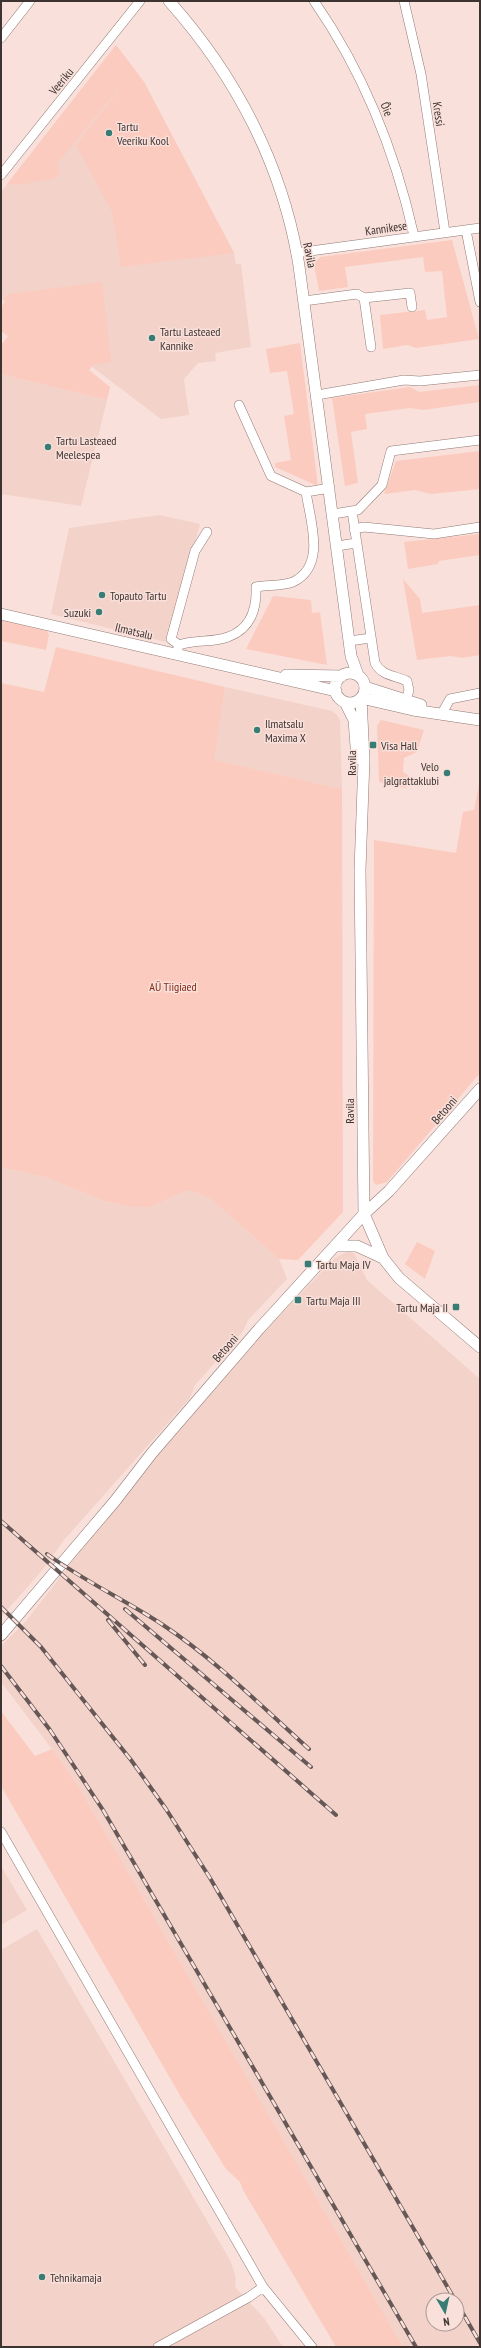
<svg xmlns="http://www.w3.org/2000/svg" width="481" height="2348" font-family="'PT Sans Narrow',sans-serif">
<rect width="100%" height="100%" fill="#f9e0da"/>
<!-- built -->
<path fill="#f3d2c9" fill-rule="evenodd" d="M 116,45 L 144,82 L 234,253 L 236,264 L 241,264 L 251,347 L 215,353 L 216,361 L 198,363 L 184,379 L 189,415 L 161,419 L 1,298 L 1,192 Z
M 1,374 L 107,400 L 81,506 L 1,494 Z
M 159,515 L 200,524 L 166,642 L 51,614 L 69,528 Z
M 225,687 L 332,711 L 337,715 L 340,720 L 342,789 L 213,760 Z
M 1,1167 L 48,1178 L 104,1201 L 131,1207 L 150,1207 L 188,1190 L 210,1198 L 279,1259 L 287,1279 L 248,1320 L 243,1331 L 195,1385 L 190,1398 L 64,1540 L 44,1568 L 1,1617 Z
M 348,1251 L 354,1253 L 367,1280 L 480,1379 L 480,2347 L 403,2347 L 80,1789 L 52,1749 L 1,1682 L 1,1646 L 26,1621 L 138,1477 L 239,1358 L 335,1258 ZM 433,2300 L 457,2300 L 457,2324 L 433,2324 Z
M 1,1866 L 27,1910 L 1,1925 Z
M 37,1929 L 231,2262 L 236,2278 L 235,2287 L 264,2318 L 283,2347 L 1,2347 L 1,1950 Z"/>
<!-- green -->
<path fill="#fbcbbf" d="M 116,45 L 144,82 L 234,253 L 121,267 L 112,212 L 76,145 L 118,91 L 118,89 L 57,164 L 60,170 L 58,176 L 53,179 L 17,185 L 7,184 Z
M 452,240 L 479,339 L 416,348 L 407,345 L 383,349 L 380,315 L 425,310 L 427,320 L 447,317 L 442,271 L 425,272 L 423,257 L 345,267 L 348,287 L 319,291 L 314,264 L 320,257 Z
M 102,282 L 111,362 L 93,365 L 89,370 L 110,387 L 107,400 L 1,374 L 1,341 L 3,343 L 8,336 L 1,331 L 1,308 L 5,301 L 3,300 L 9,294 Z
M 300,343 L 318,486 L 275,467 L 275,463 L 291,460 L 284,416 L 294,414 L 287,371 L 270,373 L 266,349 Z
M 480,385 L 480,402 L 423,410 L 410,408 L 365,414 L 367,429 L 351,432 L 358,483 L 345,486 L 332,398 L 410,387 L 419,392 Z
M 480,451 L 480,489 L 431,494 L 415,490 L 384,494 L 396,461 Z
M 480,534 L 480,555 L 439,561 L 438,564 L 408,569 L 404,542 Z
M 403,579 L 420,599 L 422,613 L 480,605 L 480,655 L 462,658 L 451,656 L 417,660 Z
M 273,596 L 311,600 L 312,613 L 320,612 L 327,665 L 246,649 Z
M 1,620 L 47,631 L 49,635 L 46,650 L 1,641 Z
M 56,647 L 225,687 L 214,760 L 342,789 L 343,1212 L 298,1260 L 279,1259 L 210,1198 L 188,1190 L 150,1207 L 131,1207 L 104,1201 L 48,1178 L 1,1167 L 1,683 L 44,692 Z
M 381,720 L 424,730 L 417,752 L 404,758 L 403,772 L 412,778 L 412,783 L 405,788 L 379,782 L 377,726 Z
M 480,780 L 480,1073 L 387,1182 L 376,1185 L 373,1181 L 374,840 L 456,853 L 463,812 L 474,810 Z
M 417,1242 L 435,1251 L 425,1279 L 405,1264 Z
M 1,1711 L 35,1756 L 52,1749 L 80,1789 L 403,2347 L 336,2347 L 243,2190 L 240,2182 L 226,2169 L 181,2097 L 1,1786 Z"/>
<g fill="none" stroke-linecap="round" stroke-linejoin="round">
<!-- minor casing -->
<g stroke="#917a75" stroke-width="10">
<path id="minor" d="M 314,1 C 364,73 395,151 414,236
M 404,1 L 421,74 L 445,232
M 1,38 L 30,1
M 1,175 L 140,1
M 466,230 L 480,302
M 296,253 L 480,228
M 364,298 L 371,347
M 304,301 L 357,294 L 364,298 L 410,293 L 412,307
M 317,395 L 404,380 L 420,381 L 480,375
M 239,405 L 271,476 L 306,492 L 330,488
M 352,511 L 375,663 C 382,676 394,675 407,681 L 409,690 L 406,701
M 333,514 L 358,510 L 382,485 L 391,451 L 480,440
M 354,529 L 364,527 L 434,534 L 480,527
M 337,546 L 356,543
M 349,641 L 371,638
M 179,645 L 171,639 L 195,551 L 207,532
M 176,654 L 179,645 C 196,639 212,643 228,637 C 251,629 257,608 256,587 C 267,585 283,586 293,582 C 327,566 310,520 306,492
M 442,713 L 450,699 L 480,693
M 1,1832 L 263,2287 L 312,2347
M 158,2347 L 249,2297 L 263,2287"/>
</g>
<!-- tertiary casing -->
<g stroke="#917a75" stroke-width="12">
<path id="tertiary" d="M 169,1 C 236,76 283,166 299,266 L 351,656 L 358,675
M 1,614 L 336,691
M335 688a15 15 0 1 1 30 0a15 15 0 1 1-30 0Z
M 286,675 L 342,676
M 365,687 L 421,705
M 361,698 L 364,759 L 360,870 L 364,1214 L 383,1258 L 399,1278 L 480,1347
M 361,698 L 413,710 L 480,720
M 345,702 L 354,720 L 357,759
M 335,1246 L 357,1246 L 383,1258
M 1,1635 L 115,1501 L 152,1453 L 259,1329 L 364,1214 L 389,1191 L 480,1089"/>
</g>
<!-- minor -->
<use href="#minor" stroke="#fff" stroke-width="9"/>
<!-- tertiary -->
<use href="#tertiary" stroke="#fff" stroke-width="11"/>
<!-- rail casing -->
<g stroke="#665856" stroke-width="4">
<path id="rail" d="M 1,1521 L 336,1815
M 47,1554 C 84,1581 125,1600 163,1625 C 216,1660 262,1707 309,1749
M 1,1607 L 41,1647 L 131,1760 L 166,1809 L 210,1878 L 455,2300
M 125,1609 L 311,1767
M 108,1620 L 145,1665
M 1,1666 L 50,1730 L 103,1810 L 416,2347
M 457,2303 L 480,2343"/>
</g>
<!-- rail -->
<use href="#rail" stroke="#f9e0da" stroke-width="2.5" stroke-dasharray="8" stroke-linecap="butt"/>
</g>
<!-- markers -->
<g fill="#377d75" stroke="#f9e0da" stroke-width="1.5">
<circle cx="109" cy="133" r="4"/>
<circle cx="152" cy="338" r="4"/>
<circle cx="48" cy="447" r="4"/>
<circle cx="102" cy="595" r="4"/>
<circle cx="99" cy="612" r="4"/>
<circle cx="257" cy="730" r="4"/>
<rect x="369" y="741" width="8" height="8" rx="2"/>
<circle cx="447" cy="773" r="4"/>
<rect x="304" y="1260" width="8" height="8" rx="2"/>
<rect x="294" y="1296" width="8" height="8" rx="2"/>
<rect x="452" y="1303" width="8" height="8" rx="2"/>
<circle cx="42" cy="2277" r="4"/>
</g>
<g text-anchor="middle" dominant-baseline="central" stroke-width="3" stroke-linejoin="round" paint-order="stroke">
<!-- street labels -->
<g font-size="12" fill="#3d3331" stroke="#f9e0da">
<text transform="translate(61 81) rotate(-51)">Veeriku</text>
<text transform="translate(387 109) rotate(68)">Õie</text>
<text transform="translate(439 114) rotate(81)">Kressi</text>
<text transform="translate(386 228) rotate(-8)">Kannikese</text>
<text transform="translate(310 255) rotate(78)">Ravila</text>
<text transform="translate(134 631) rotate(13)">Ilmatsalu</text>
<text transform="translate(351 763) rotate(-90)">Ravila</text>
<text transform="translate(444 1110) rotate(-49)">Betooni</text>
<text transform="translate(349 1111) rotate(-90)">Ravila</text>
<text transform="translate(225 1348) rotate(-49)">Betooni</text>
</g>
<!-- poi labels -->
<g font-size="12" fill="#3d3331" stroke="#f9e0da" text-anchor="start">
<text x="117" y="126">Tartu<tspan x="117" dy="14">Veeriku Kool</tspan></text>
<text x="160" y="331">Tartu Lasteaed<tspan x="160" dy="14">Kannike</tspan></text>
<text x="56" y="440">Tartu Lasteaed<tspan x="56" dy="14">Meelespea</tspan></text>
<text x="110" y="595">Topauto Tartu</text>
<text x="91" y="612" text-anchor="end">Suzuki</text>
<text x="265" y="723">Ilmatsalu<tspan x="265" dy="14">Maxima X</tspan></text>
<text x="381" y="745">Visa Hall</text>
<text x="439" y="766" text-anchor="end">Velo<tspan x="439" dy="14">jalgrattaklubi</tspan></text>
<text x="316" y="1264">Tartu Maja IV</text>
<text x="306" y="1300">Tartu Maja III</text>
<text x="448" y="1307" text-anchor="end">Tartu Maja II</text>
<text x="50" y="2277">Tehnikamaja</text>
</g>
<!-- park labels -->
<g font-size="12" fill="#812a15" stroke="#f9e0da">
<text x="173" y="986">AÜ Tiigiaed</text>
</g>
</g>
<!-- border -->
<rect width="481" height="2348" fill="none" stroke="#3d3331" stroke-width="4"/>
<!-- north arrow -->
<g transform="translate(445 2312) rotate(171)"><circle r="19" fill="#f9e0da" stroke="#ae9b96"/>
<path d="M0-3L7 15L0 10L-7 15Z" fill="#377d75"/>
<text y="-6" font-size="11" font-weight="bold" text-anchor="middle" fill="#3d3331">N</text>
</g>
</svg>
